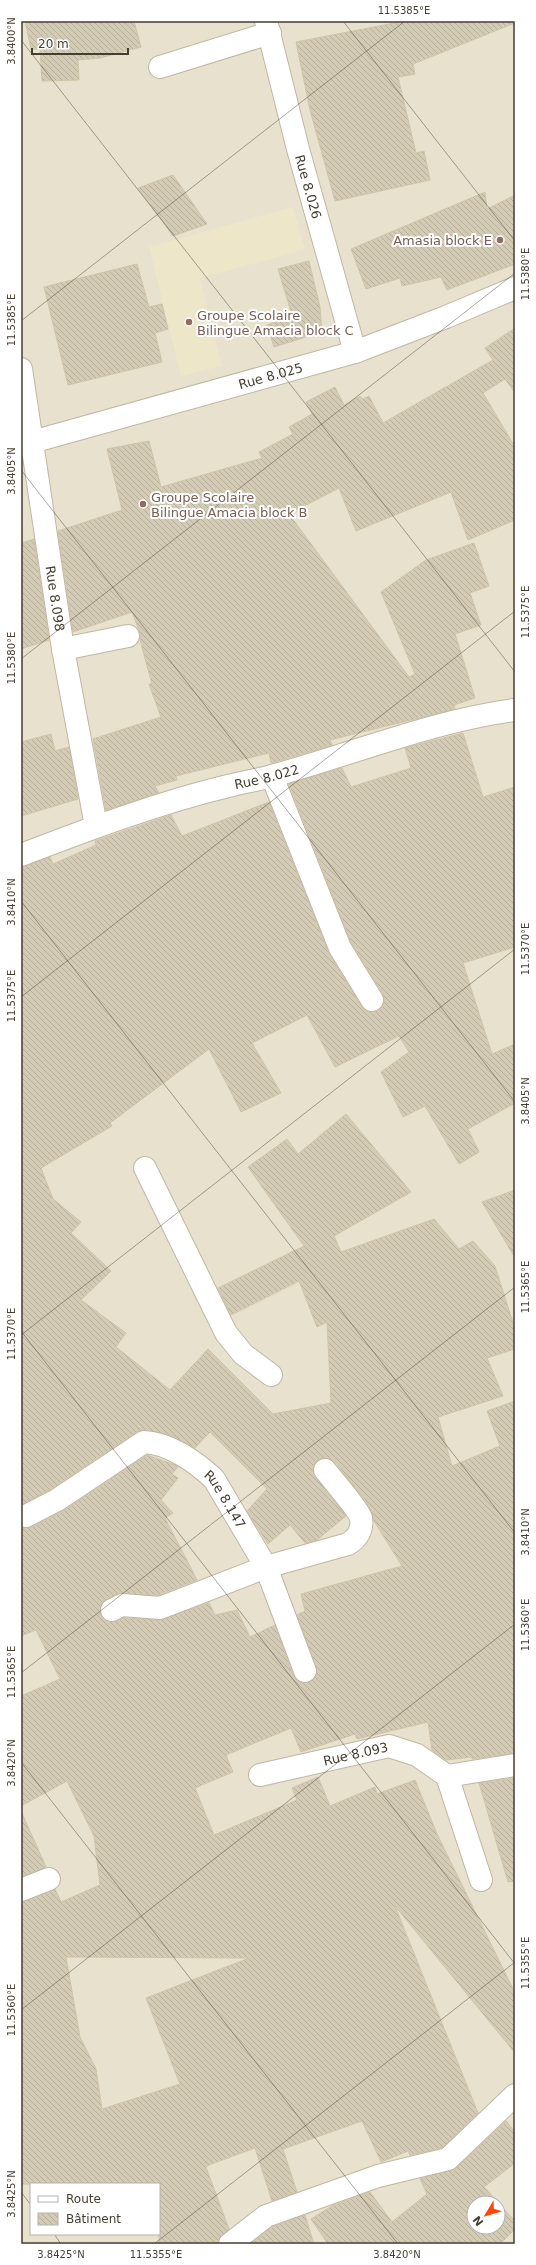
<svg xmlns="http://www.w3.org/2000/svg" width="536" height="2265" font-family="'DejaVu Sans',sans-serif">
<defs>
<pattern id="building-back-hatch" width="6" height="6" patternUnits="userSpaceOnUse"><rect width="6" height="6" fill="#d4cbb5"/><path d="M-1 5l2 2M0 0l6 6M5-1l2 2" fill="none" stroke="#b7af9c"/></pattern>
</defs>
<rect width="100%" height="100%" fill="#f2efe1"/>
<!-- residential -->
<path fill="#e7e1ce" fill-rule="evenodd" d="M 21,21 L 515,21 L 515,2244 L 21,2244 ZM 31,2184 L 159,2184 L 159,2234 L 31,2234 ZM 474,2203 L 498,2203 L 498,2227 L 474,2227 Z"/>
<!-- education -->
<path fill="#ede6c9" d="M 293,207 L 305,250 L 200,278 L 222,366 L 181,376 L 149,247 Z"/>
<!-- building -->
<path fill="url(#building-back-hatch)" stroke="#d0c4a8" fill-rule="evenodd" d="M 25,21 L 134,21 L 141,47 L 100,58 L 78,60 L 79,80 L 42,81 L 40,49 L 31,49 Z
M 405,21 L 515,21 L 515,23 L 413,64 L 415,74 L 398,77 L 416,153 L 424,151 L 430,180 L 335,201 L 310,110 L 296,42 Z
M 173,175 L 207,224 L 173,236 L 138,188 Z
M 485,192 L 487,209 L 515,195 L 515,264 L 447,290 L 441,277 L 402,286 L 400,278 L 366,289 L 351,249 Z
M 309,261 L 320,307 L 322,332 L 274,347 L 267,325 L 292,315 L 278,269 Z
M 137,264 L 149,307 L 162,304 L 168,329 L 155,333 L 162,362 L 68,385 L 44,287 Z
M 515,328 L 515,393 L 505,379 L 483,393 L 515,447 L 515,520 L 468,540 L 451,492 L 356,531 L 339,488 L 289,514 L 409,677 L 415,674 L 381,592 L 426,560 L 474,543 L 489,586 L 470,593 L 481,625 L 455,634 L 475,698 L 454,705 L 455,709 L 330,740 L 332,745 L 271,763 L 269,753 L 176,776 L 177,780 L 155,786 L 159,793 L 106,810 L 93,739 L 161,717 L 149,684 L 152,684 L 140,640 L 140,633 L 132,612 L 73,632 L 58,531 L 122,510 L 107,449 L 149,441 L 161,487 L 262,458 L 259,452 L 293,434 L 289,427 L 312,414 L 306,402 L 335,387 L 344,405 L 360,396 L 363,399 L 369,396 L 383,423 L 493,360 L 485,348 Z
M 34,539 L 49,640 L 21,649 L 21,543 Z
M 463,733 L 483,797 L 515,787 L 515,947 L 463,963 L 492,1054 L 515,1044 L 515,1103 L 468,1129 L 479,1152 L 459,1164 L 425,1106 L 403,1117 L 381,1072 L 409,1052 L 399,1036 L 335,1067 L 307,1015 L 252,1043 L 281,1093 L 241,1112 L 209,1049 L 110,1123 L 112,1126 L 41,1168 L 53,1199 L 81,1222 L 71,1233 L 111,1271 L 81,1300 L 126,1333 L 116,1347 L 170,1390 L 208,1349 L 273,1414 L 331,1403 L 327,1322 L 317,1327 L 299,1281 L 231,1315 L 218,1288 L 304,1246 L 248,1167 L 287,1139 L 298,1154 L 346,1114 L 411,1192 L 334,1236 L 341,1252 L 434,1219 L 459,1249 L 473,1241 L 495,1266 L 515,1329 L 515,1349 L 487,1358 L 503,1396 L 438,1417 L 452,1466 L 500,1446 L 487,1411 L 515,1401 L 515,1753 L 472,1759 L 472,1757 L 446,1760 L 432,1750 L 428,1722 L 357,1739 L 355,1734 L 301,1752 L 291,1728 L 226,1755 L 233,1772 L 195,1788 L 214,1835 L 297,1800 L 292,1788 L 318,1777 L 330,1806 L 375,1787 L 377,1794 L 415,1780 L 437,1834 L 515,1993 L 515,2053 L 395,1906 L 478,2113 L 442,2148 L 410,2155 L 408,2151 L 381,2162 L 362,2121 L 283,2149 L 297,2192 L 272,2201 L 255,2148 L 209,2165 L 206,2167 L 229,2229 L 219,2239 L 218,2244 L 159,2244 L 159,2184 L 21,2184 L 21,1902 L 55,1889 L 61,1902 L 100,1885 L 94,1836 L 67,1781 L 21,1806 L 21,1696 L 60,1679 L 36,1630 L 21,1636 L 21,1527 L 32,1527 L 63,1511 L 147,1455 L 175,1465 L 178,1467 L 172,1474 L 178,1478 L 161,1500 L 173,1513 L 165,1518 L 197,1580 L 158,1595 L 116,1594 L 102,1603 L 100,1610 L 101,1616 L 111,1622 L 124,1618 L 159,1620 L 209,1603 L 215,1615 L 237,1610 L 250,1637 L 275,1625 L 293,1675 L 297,1681 L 303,1683 L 314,1679 L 317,1673 L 297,1615 L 305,1611 L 301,1594 L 402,1566 L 374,1521 L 372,1513 L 366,1501 L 335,1462 L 329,1458 L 323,1458 L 317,1460 L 313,1466 L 313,1472 L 346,1516 L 317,1540 L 305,1543 L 290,1525 L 268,1544 L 247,1511 L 267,1489 L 210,1432 L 195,1448 L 166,1434 L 146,1430 L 138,1431 L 51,1489 L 21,1505 L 21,867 L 50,857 L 53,864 L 96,845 L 95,841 L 171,815 L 182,836 L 269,802 L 329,954 L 362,1007 L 366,1011 L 378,1011 L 383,1006 L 383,994 L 351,942 L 289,784 L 342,768 L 351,787 L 411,768 L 405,748 ZM 66,1957 L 249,1958 L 146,1998 L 180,2084 L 102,2109 L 96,2069 L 80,2037 Z
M 51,734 L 55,751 L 69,747 L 78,799 L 21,816 L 21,742 Z
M 515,1190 L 515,1258 L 482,1202 Z
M 515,1778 L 515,1881 L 508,1882 L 479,1783 Z
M 21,1811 L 46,1867 L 21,1877 Z
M 506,2121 L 515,2132 L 515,2163 L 484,2187 L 515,2221 L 515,2229 L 500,2244 L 328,2244 L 311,2219 L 332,2206 L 370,2192 L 392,2222 L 427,2194 L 420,2179 L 456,2168 ZM 474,2203 L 498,2203 L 498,2227 L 474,2227 Z
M 305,2215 L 314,2244 L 250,2244 L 272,2227 Z"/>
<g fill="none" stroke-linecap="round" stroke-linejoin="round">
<!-- street casing -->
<g stroke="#beb7a3" stroke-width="24">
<g id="street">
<path id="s1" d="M 266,21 L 298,149 L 355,352"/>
<path d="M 160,67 L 270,33"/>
<path id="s2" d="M 21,369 L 63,649 L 96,826"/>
<path id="s3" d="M 21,445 L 355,352 L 446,317 L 515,288"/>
<path d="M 63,649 L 128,636"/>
<path d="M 272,776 L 340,948 L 372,1000"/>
<path id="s4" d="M 21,855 C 89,829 158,803 228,786 C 243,782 258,780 272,776 C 353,754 432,721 515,710"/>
<path d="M 145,1168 L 226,1333 L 243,1354 L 271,1375"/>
<path id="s5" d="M 26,1516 L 57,1500 L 144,1442 C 169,1443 196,1462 214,1479 L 266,1567 L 160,1608 L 122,1605 L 112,1610"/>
<path d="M 305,1671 L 266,1567 L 348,1544 C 358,1538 363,1529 361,1518 C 359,1510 331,1478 325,1470"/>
<path id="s6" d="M 260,1775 L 389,1746 L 417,1755 L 447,1776 L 515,1765"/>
<path d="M 447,1776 L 481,1880"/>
<path d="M 21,1890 L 49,1879"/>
<path d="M 230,2244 L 266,2216 L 378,2176 L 448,2159 L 515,2095"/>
</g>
</g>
<!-- street -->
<use href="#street" stroke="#fff" stroke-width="22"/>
</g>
<!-- ticks -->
<path fill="none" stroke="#443e31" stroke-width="1" stroke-opacity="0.45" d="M 343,21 L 515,241M 21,40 L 515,672M 21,321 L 405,21M 21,470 L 515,1102M 21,659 L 515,273M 21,901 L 515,1533M 21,997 L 515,611M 21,1331 L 515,1964M 21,1335 L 515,949M 21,1673 L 515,1287M 21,1762 L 398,2244M 21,2010 L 515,1624M 21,2192 L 31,2205M 54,2234 L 61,2244M 154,2244 L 515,1962"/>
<!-- markers -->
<g fill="#8d6e63" stroke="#fff" stroke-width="1.5">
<circle cx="500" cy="240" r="4"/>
<circle cx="189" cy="322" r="4"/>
<circle cx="143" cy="504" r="4"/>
</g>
<g text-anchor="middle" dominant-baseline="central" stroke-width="4" stroke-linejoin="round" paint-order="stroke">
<!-- street labels -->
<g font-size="13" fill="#443e31" stroke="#fff">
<text stroke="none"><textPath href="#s1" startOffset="171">Rue 8.026</textPath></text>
<text stroke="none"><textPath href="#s3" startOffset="259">Rue 8.025</textPath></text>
<text stroke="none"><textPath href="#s2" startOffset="232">Rue 8.098</textPath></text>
<text stroke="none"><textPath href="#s4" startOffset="258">Rue 8.022</textPath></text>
<text stroke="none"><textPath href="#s5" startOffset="243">Rue 8.147</textPath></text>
<text stroke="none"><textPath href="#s6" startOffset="98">Rue 8.093</textPath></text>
</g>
<!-- education labels -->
<g font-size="13" fill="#785e54" stroke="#fff" text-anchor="start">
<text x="492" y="240" text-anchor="end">Amasia block E</text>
<text x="197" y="315">Groupe Scolaire<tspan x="197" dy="15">Bilingue Amacia block C</tspan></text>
<text x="151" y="497">Groupe Scolaire<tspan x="151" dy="15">Bilingue Amacia block B</tspan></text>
</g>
</g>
<!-- border -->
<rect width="536" height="2265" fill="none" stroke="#ffffff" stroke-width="44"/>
<!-- legend -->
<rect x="30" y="2183" width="130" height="52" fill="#ffffff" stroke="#b4b2ad"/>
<rect x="38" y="2196" width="20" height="6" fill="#ffffff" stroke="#b4b2ad"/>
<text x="66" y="2203" font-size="12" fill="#443e31">Route</text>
<rect x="38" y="2213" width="20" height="12" fill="url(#building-back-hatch)" stroke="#b4b2ad"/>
<text x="66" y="2223" font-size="12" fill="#443e31">Bâtiment</text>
<!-- north arrow -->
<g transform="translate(486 2215) rotate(232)"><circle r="19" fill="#ffffff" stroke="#b4b2ad"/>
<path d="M0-3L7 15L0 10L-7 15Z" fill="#ff460b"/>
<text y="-6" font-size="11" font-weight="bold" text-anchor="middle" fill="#443e31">N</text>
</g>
<!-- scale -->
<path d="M32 48v6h96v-6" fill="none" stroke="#443e31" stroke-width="2"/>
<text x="38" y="48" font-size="12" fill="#443e31" stroke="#ffffff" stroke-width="3" paint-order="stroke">20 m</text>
<rect x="22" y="22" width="492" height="2221" fill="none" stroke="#443e31" stroke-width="1.5"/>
<g font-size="10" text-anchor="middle" fill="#443e31">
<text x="404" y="14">11.5385°E</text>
<text transform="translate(11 41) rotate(-90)" y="4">3.8400°N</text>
<text transform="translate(525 274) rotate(-90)" y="4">11.5380°E</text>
<text transform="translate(11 320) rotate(-90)" y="4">11.5385°E</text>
<text transform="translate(11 471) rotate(-90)" y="4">3.8405°N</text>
<text transform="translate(525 612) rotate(-90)" y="4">11.5375°E</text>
<text transform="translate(11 658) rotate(-90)" y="4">11.5380°E</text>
<text transform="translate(11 902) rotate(-90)" y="4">3.8410°N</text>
<text transform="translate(525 949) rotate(-90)" y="4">11.5370°E</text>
<text transform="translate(11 996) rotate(-90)" y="4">11.5375°E</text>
<text transform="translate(525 1101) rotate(-90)" y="4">3.8405°N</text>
<text transform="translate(525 1287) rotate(-90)" y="4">11.5365°E</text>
<text transform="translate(11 1334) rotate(-90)" y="4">11.5370°E</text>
<text transform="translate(525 1532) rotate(-90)" y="4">3.8410°N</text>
<text transform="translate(525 1625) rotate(-90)" y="4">11.5360°E</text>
<text transform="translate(11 1672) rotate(-90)" y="4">11.5365°E</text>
<text transform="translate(11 1763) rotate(-90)" y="4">3.8420°N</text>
<text transform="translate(525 1963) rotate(-90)" y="4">11.5355°E</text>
<text transform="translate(11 2010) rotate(-90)" y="4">11.5360°E</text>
<text transform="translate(11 2194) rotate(-90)" y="4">3.8425°N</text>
<text x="61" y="2258">3.8425°N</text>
<text x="156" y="2258">11.5355°E</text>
<text x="397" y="2258">3.8420°N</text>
</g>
</svg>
